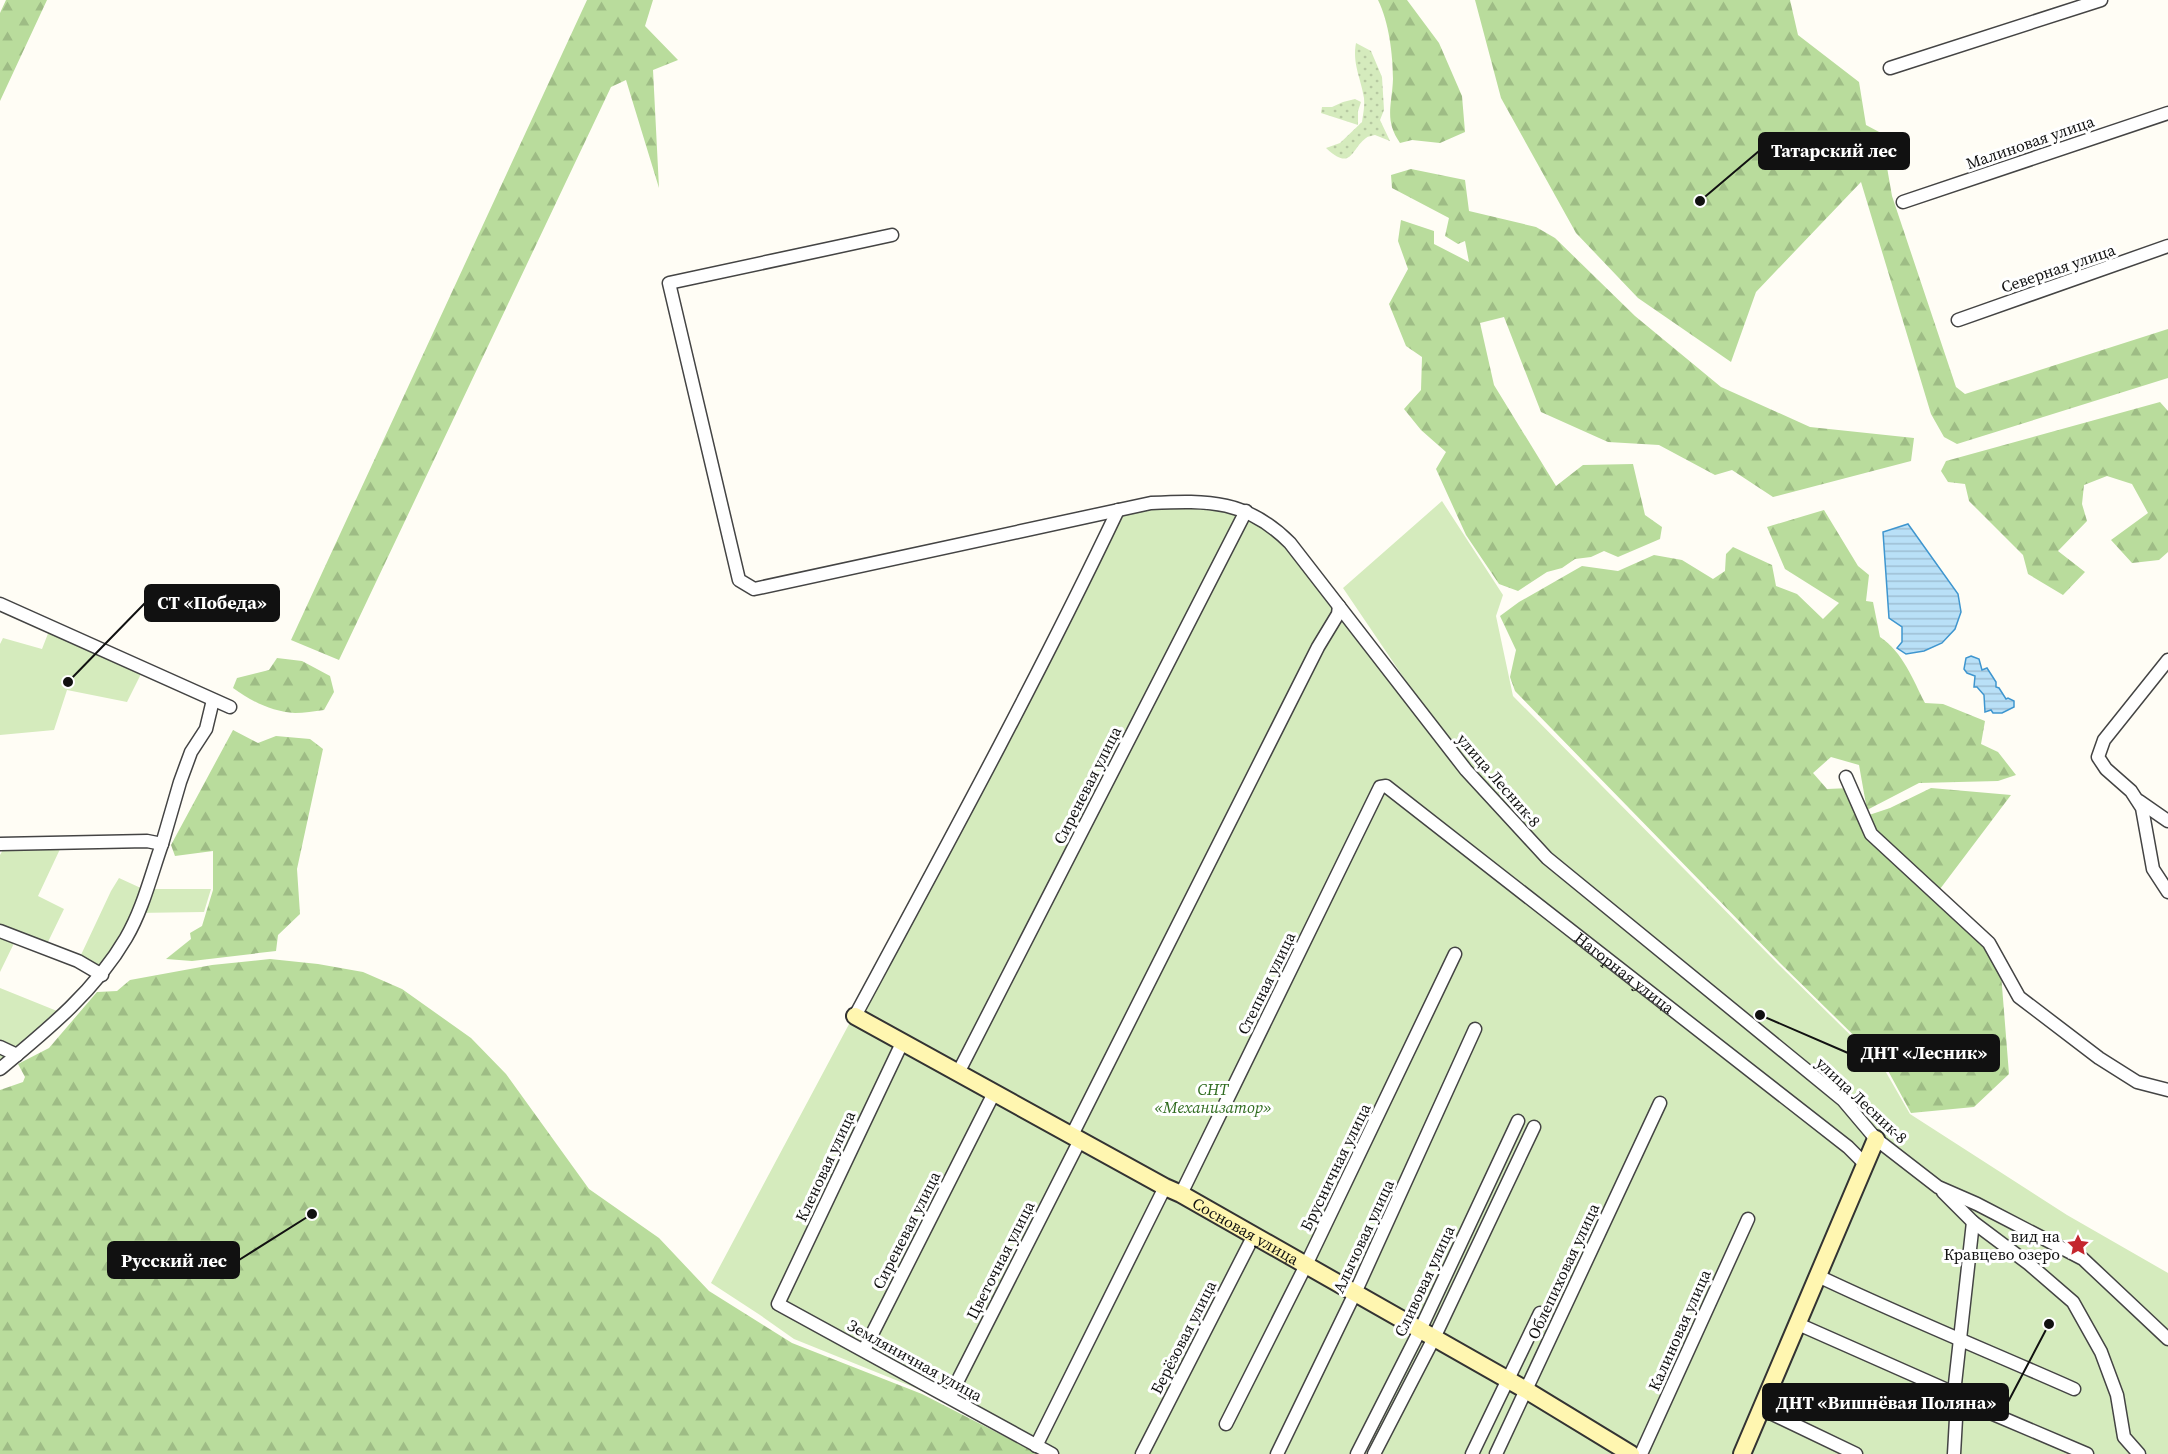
<svg xmlns="http://www.w3.org/2000/svg" width="2168" height="1454" font-family="'Source Serif 4',serif">
<defs>
<pattern id="grass-dots" width="8" height="8" patternUnits="userSpaceOnUse" patternTransform="scale(1.5)"><rect width="8" height="8" fill="#d5ebbd"/><path d="M2 2h.1M6 6h.1" fill="none" stroke="#b6c8a1" stroke-width="1.8" stroke-linecap="round"/></pattern>
<pattern id="forest-firs" width="22" height="20" patternUnits="userSpaceOnUse" patternTransform="scale(1.5)"><rect width="22" height="20" fill="#b9dc9c"/><path d="M5 1l3.5 6h-7zM16 11l3.5 6h-7z" fill="#9ebc85"/></pattern>
<pattern id="water-rules" width="6" height="5" patternUnits="userSpaceOnUse" patternTransform="scale(1.5)"><rect width="6" height="5" fill="#b9e0f7"/><path d="M0 2.5h6" fill="none" stroke="#9ebfd3"/></pattern>
</defs>
<rect width="100%" height="100%" fill="#fffdf5"/>
<!-- grass -->
<path fill="url(#grass-dots)" d="M 1356,43 L 1371,51 L 1382,77 L 1384,110 L 1380,120 L 1390,141 L 1375,135 C 1372,136 1368,136 1366,138 C 1351,149 1352,172 1326,148 L 1340,143 L 1362,122 C 1363,114 1365,106 1364,98 C 1361,79 1352,63 1356,43 Z
M 1355,99 L 1361,102 L 1358,111 L 1358,125 L 1321,113 L 1322,107 L 1332,107 L 1343,102 Z"/>
<!-- forest -->
<path fill="url(#forest-firs)" d="M 6,0 L 47,0 L 0,101 L 0,13 Z
M 587,0 L 653,0 L 645,26 L 678,60 L 653,70 L 659,188 L 626,80 L 611,87 L 339,660 L 291,640 Z
M 1378,0 L 1407,0 L 1439,43 L 1462,96 L 1465,132 L 1440,143 L 1412,140 L 1400,143 C 1384,120 1392,106 1393,79 C 1393,55 1389,22 1378,0 Z
M 1475,0 L 1790,0 L 1798,35 L 1859,82 L 1866,125 L 1881,133 L 1892,196 L 1956,387 L 1965,394 L 2168,329 L 2168,378 L 1957,444 L 1944,437 L 1931,414 L 1861,182 L 1756,292 L 1731,362 L 1638,298 L 1576,233 L 1501,98 Z
M 1411,169 L 1465,180 L 1469,211 L 1536,227 L 1555,238 L 1635,316 L 1721,387 L 1810,427 L 1914,438 L 1911,461 L 1773,497 L 1732,470 L 1715,475 L 1659,445 L 1608,442 L 1541,412 L 1504,317 L 1480,323 L 1494,385 L 1556,486 L 1583,465 L 1633,464 L 1645,515 L 1662,527 L 1660,539 L 1618,557 L 1604,551 L 1591,557 L 1575,559 L 1562,568 L 1547,572 L 1518,591 L 1499,584 L 1466,535 L 1436,469 L 1446,452 L 1421,430 L 1404,409 L 1421,390 L 1422,357 L 1406,346 L 1389,304 L 1408,269 L 1398,241 L 1401,220 L 1434,231 L 1434,244 L 1469,262 L 1465,241 L 1458,244 L 1445,236 L 1449,218 L 1392,188 L 1391,175 Z
M 2160,402 L 2168,411 L 2168,552 L 2159,560 L 2132,563 L 2111,540 L 2148,513 L 2132,484 L 2107,476 L 2084,485 L 2082,504 L 2087,521 L 2058,551 L 2085,572 L 2063,595 L 2028,574 L 2023,555 L 1969,501 L 1965,484 L 1948,482 L 1941,471 L 1946,461 Z
M 1824,510 L 1858,566 L 1869,575 L 1866,601 L 1873,602 L 1880,637 C 1903,652 1913,680 1925,703 L 1943,704 L 1985,721 L 1981,744 L 1998,752 L 2016,775 L 1998,781 L 1919,783 L 1867,810 L 1859,765 L 1831,757 L 1813,773 L 1827,789 L 1850,788 L 1857,819 L 1890,808 L 1931,788 L 2011,795 L 1937,893 L 2000,961 L 2009,1074 L 1974,1107 L 1911,1113 L 1886,1067 L 1780,963 L 1515,691 L 1510,677 L 1516,650 L 1500,616 L 1519,602 L 1582,566 L 1618,571 L 1654,555 L 1682,560 L 1713,579 L 1725,571 L 1726,554 L 1733,547 L 1772,565 L 1776,586 L 1797,594 L 1823,619 L 1839,603 L 1785,569 L 1767,527 Z
M 277,658 L 302,661 L 330,676 L 334,692 L 324,710 C 314,711 304,713 295,713 C 272,712 251,701 233,688 L 237,678 L 269,670 Z
M 233,730 L 258,743 L 276,736 L 310,739 L 323,749 L 297,869 L 300,914 L 278,935 L 276,951 L 192,961 L 166,959 L 191,939 L 190,933 L 202,926 L 213,890 L 213,851 L 175,856 L 171,845 Z
M 270,959 L 318,964 L 363,972 L 402,989 L 471,1038 L 506,1074 L 589,1189 L 659,1238 L 709,1291 L 792,1343 L 922,1394 L 1039,1454 L 0,1454 L 0,1090 L 23,1082 L 25,1077 L 18,1064 L 49,1048 L 97,992 L 117,991 L 130,980 L 212,965 Z"/>
<!-- park -->
<path fill="#d5ebbd" d="M 1442,501 L 1503,595 L 1496,616 L 1513,696 L 1778,964 L 1883,1067 L 1910,1114 L 2067,1215 L 2168,1273 L 2168,1454 L 1045,1454 L 923,1391 L 794,1339 L 760,1315 L 711,1283 L 1121,514 L 1162,502 L 1225,508 L 1255,519 L 1281,537 L 1400,695 L 1484,781 L 1431,718 L 1343,588 Z
M 49,631 L 141,674 L 127,702 L 67,690 L 54,730 L 0,735 L 0,644 L 3,638 L 42,649 Z
M 61,847 L 38,896 L 64,909 L 46,946 L 18,935 L 0,972 L 0,855 L 4,848 Z
M 119,878 L 143,889 L 211,889 L 204,912 L 135,913 L 100,969 L 80,957 L 111,891 Z
M 0,988 L 62,1013 L 0,1064 Z"/>
<!-- water -->
<path fill="url(#water-rules)" stroke="#3f96cf" stroke-width="1.5" d="M 1908,524 L 1958,594 L 1961,612 L 1955,629 L 1942,643 L 1924,651 L 1906,654 L 1897,648 L 1902,642 L 1902,627 L 1889,618 L 1883,532 Z
M 1971,656 L 1979,659 L 1982,670 L 1987,668 L 1996,682 L 1996,687 L 1999,688 L 2006,699 L 2008,698 L 2014,701 L 2014,707 L 2002,713 L 1993,713 L 1991,710 L 1985,712 L 1984,695 L 1977,687 L 1974,687 L 1975,676 L 1967,673 L 1964,669 L 1966,658 Z"/>
<g fill="none" stroke-linecap="round" stroke-linejoin="round">
<!-- street casing -->
<g stroke="#444" stroke-width="15">
<g id="street">
<path d="M 1890,68 L 2101,0"/>
<path d="M 1903,202 L 2168,113"/>
<path d="M 892,235 L 669,283 L 739,580 L 754,589 L 1151,503 C 1209,500 1247,500 1290,543 L 1466,770 L 1547,858 L 1843,1100 L 1876,1139 L 1938,1187 L 1977,1204 L 2083,1259 L 2168,1339"/>
<path d="M 1958,320 L 2168,246"/>
<path d="M 0,604 L 230,707"/>
<path d="M 2168,660 L 2104,740 L 2098,757 L 2106,769 L 2131,791 L 2142,808 L 2153,869 L 2168,892"/>
<path d="M 1846,777 L 1871,834 L 1989,943 L 2019,997 L 2099,1058 L 2137,1082 L 2168,1090"/>
<path d="M 2139,801 L 2168,821"/>
<path d="M 0,844 L 147,841 L 162,844 C 151,875 143,909 126,938 C 95,991 47,1030 0,1069"/>
<path d="M 162,844 L 180,782 L 191,752 L 206,729 L 213,700"/>
<path d="M 0,931 L 78,961 L 102,975"/>
<path d="M 855,1016 C 945,849 1036,682 1118,510"/>
<path d="M 902,1043 L 778,1304 L 1052,1454"/>
<path d="M 0,1047 L 17,1055"/>
<path d="M 958,1073 L 1246,511"/>
<path d="M 1072,1135 L 1318,647 L 1338,614 L 1339,606"/>
<path d="M 1943,1192 L 1973,1222 L 2029,1264 L 2073,1302 L 2101,1352 L 2117,1395 L 2124,1437 L 2139,1454"/>
<path id="s1" d="M 1181,1194 L 1380,787 L 1386,786 L 1848,1147 L 1866,1165"/>
<path d="M 1818,1276 C 1902,1316 1988,1351 2074,1389"/>
<path d="M 1798,1324 L 1954,1393"/>
<path d="M 864,1350 L 994,1093"/>
<path d="M 950,1396 L 1080,1140"/>
<path d="M 1957,1401 L 1993,1414 L 2087,1454"/>
<path d="M 1762,1409 L 1856,1454"/>
<path d="M 1226,1424 L 1306,1265 L 1455,954"/>
<path d="M 1036,1446 L 1165,1187"/>
<path d="M 1142,1454 L 1254,1235"/>
<path d="M 1277,1454 L 1355,1293 L 1475,1029"/>
<path d="M 1357,1454 L 1420,1330 L 1518,1121"/>
<path d="M 1374,1454 L 1434,1338 L 1534,1127"/>
<path d="M 1472,1454 L 1540,1313"/>
<path d="M 1496,1454 L 1660,1103"/>
<path d="M 1641,1454 L 1748,1219"/>
<path d="M 1954,1454 L 1957,1401 L 1954,1393 L 1973,1222"/>
</g>
</g>
<!-- secondary casing -->
<g stroke="#333" stroke-width="20">
<g id="secondary">
<path id="s2" d="M 855,1016 L 1165,1187 L 1181,1194 L 1526,1390 L 1631,1454"/>
<path d="M 1742,1454 L 1876,1139"/>
</g>
</g>
<!-- street -->
<use href="#street" stroke="#fff" stroke-width="12"/>
<!-- secondary -->
<use href="#secondary" stroke="#fff6b0" stroke-width="16"/>
</g>
<!-- icons -->
<defs>
<g id="sight-bare" transform="scale(1.8)"><path d="M0-6L1.8-2.2L6-1.7L2.9 1.2L3.7 5.4L0 3.3L-3.7 5.4L-2.9 1.2L-6-1.7L-1.8-2.2Z" fill="#c4262e" stroke="#fff" stroke-width="2.5" paint-order="stroke"/></g>
</defs>
<g fill-rule="evenodd">
<use href="#sight-bare" x="2078" y="1245"/>
</g>
<g text-anchor="middle" dominant-baseline="central" stroke-width="6" stroke-linejoin="round" paint-order="stroke">
<!-- street labels -->
<g font-size="16" fill="#111" stroke="#fff">
<text transform="translate(2030 142) rotate(-19)">Малиновая улица</text>
<text transform="translate(2058 268) rotate(-19)">Северная улица</text>
<text transform="translate(1499 780) rotate(49)">улица Лесник-8</text>
<text transform="translate(1087 785) rotate(-63)">Сиреневая улица</text>
<text stroke="none"><textPath href="#s1" startOffset="762">Нагорная улица</textPath></text>
<text transform="translate(1266 983) rotate(-64)">Степная улица</text>
<text transform="translate(1862 1100) rotate(43)">улица Лесник-8</text>
<text transform="translate(825 1166) rotate(-65)">Кленовая улица</text>
<text transform="translate(1335 1167) rotate(-64)">Брусничная улица</text>
<text transform="translate(906 1230) rotate(-63)">Сиреневая улица</text>
<text stroke="none"><textPath href="#s2" startOffset="446">Сосновая улица</textPath></text>
<text transform="translate(1363 1236) rotate(-65)">Алычовая улица</text>
<text transform="translate(1000 1260) rotate(-63)">Цветочная улица</text>
<text transform="translate(1563 1271) rotate(-65)">Облепиховая улица</text>
<text transform="translate(1424 1281) rotate(-65)">Сливовая улица</text>
<text transform="translate(1679 1330) rotate(-66)">Калиновая улица</text>
<text transform="translate(1183 1337) rotate(-63)">Берёзовая улица</text>
<text transform="translate(915 1360) rotate(29)">Земляничная улица</text>
</g>
<!-- park labels -->
<g font-size="16" font-style="italic" fill="#2f6b1f" stroke="#fff">
<text x="1213" y="1089">СНТ<tspan x="1213" dy="18">«Механизатор»</tspan></text>
</g>
<!-- poi labels -->
<g font-size="16" fill="#111" stroke="#fff" text-anchor="end">
<text x="2060" y="1236">вид на<tspan x="2060" dy="18">Кравцево озеро</tspan></text>
</g>
</g>
<!-- callouts -->
<path fill="none" stroke="#111" stroke-width="2" d="M1700 201L1759 151M68 682L145 603M1760 1015L1848 1053M312 1214L239 1260M2049 1324L2008 1402"/>
<g fill="#111" stroke="#fff" stroke-width="2">
<circle cx="1700" cy="201" r="6"/>
<circle cx="68" cy="682" r="6"/>
<circle cx="1760" cy="1015" r="6"/>
<circle cx="312" cy="1214" r="6"/>
<circle cx="2049" cy="1324" r="6"/>
</g>
<g fill="#111" stroke="#111" stroke-width="2">
<rect x="1759" y="133" width="150" height="36" rx="6"/>
<rect x="145" y="585" width="134" height="36" rx="6"/>
<rect x="1848" y="1035" width="151" height="36" rx="6"/>
<rect x="108" y="1242" width="131" height="36" rx="6"/>
<rect x="1763" y="1384" width="245" height="36" rx="6"/>
</g>
<g font-size="18" text-anchor="middle" font-weight="bold" fill="#fff">
<text x="1834" y="157">Татарский лес</text>
<text x="212" y="609">СТ «Победа»</text>
<text x="1924" y="1059">ДНТ «Лесник»</text>
<text x="174" y="1267">Русский лес</text>
<text x="1886" y="1409">ДНТ «Вишнёвая Поляна»</text>
</g>
</svg>
